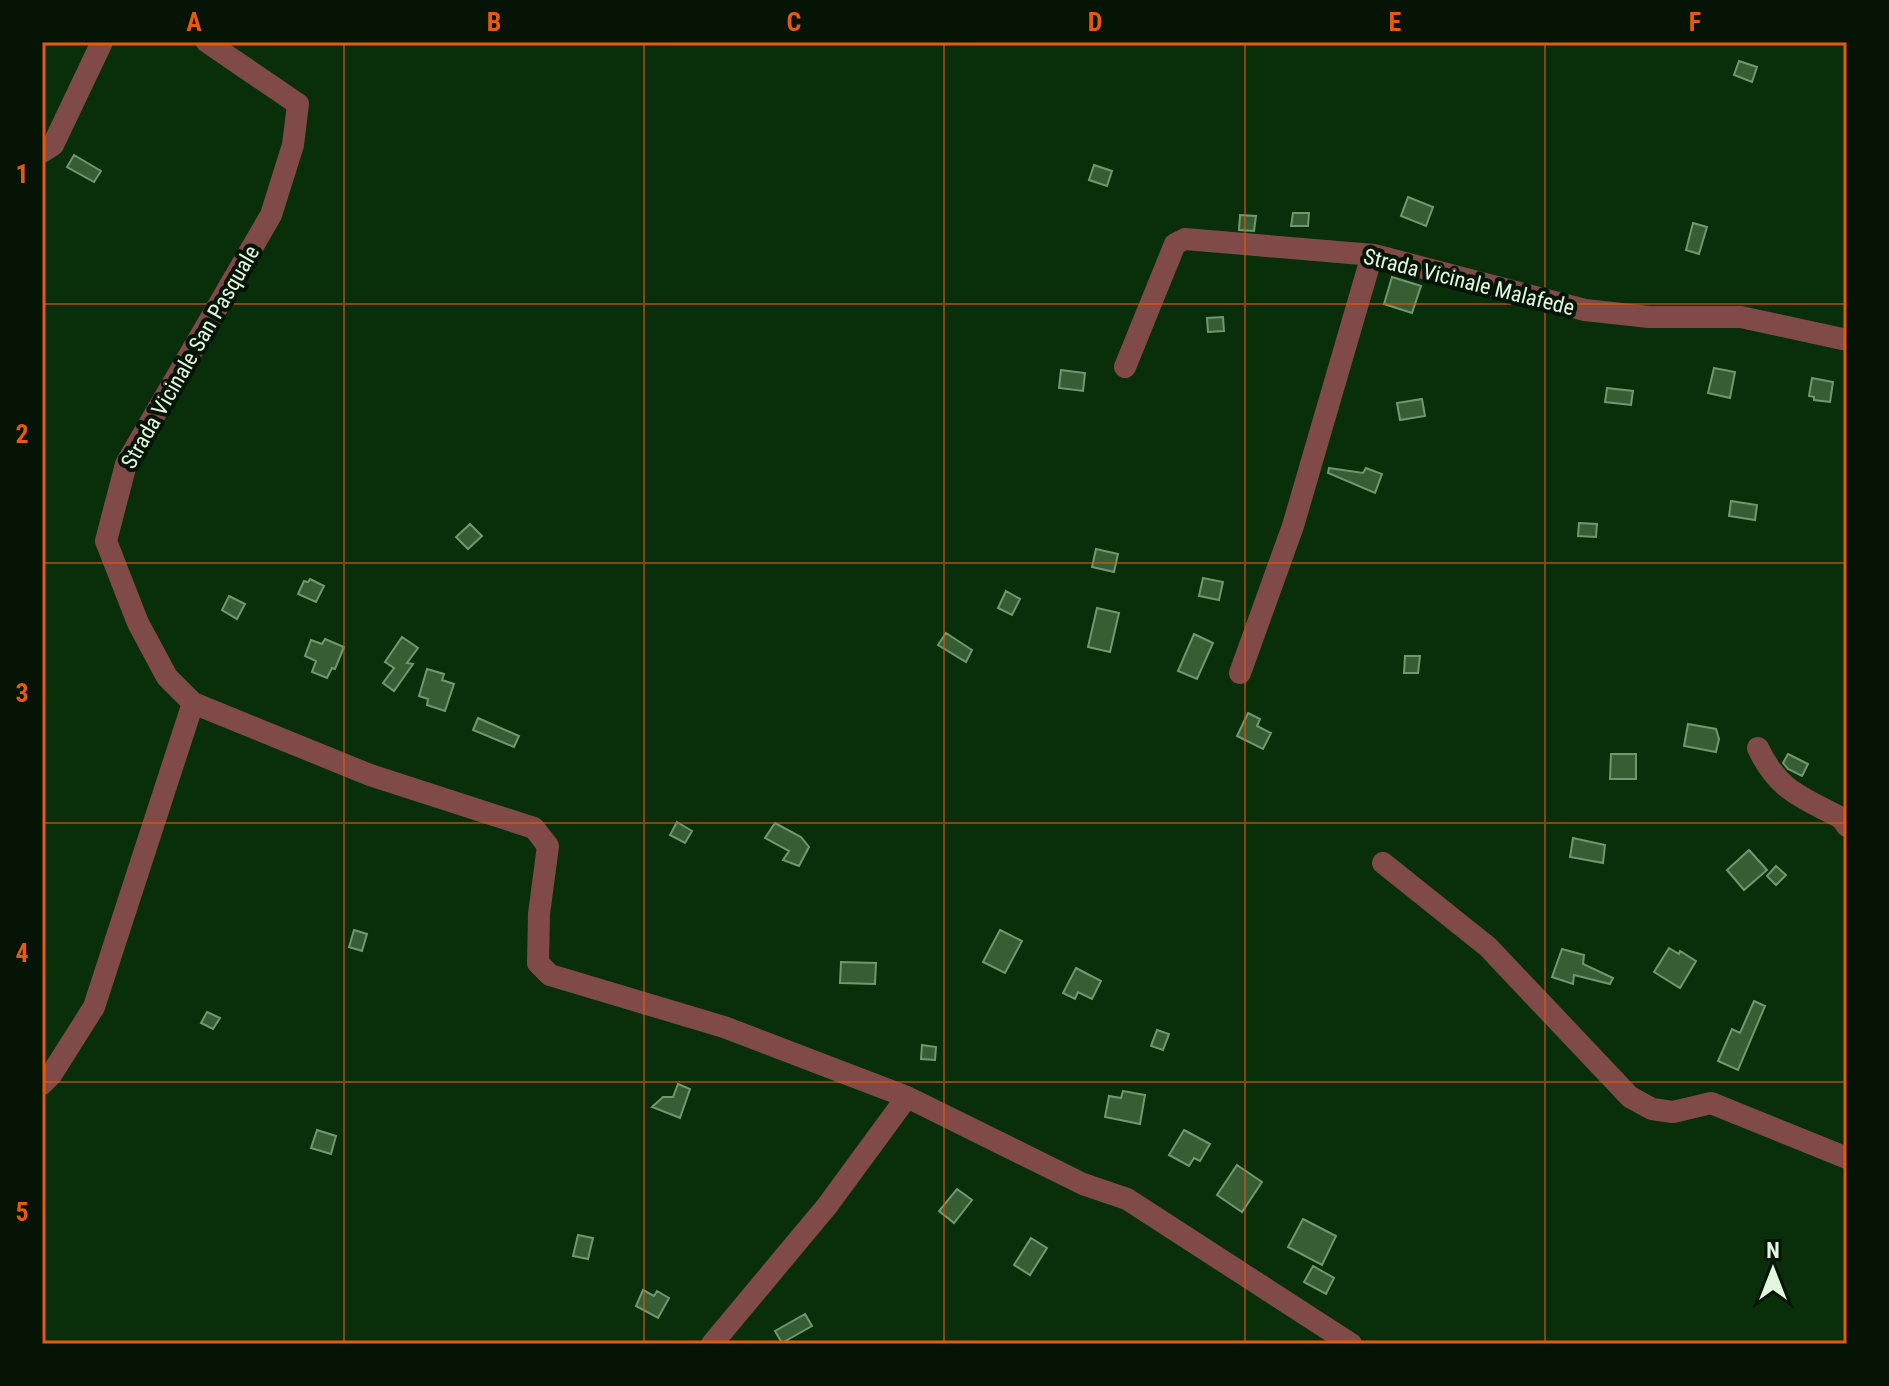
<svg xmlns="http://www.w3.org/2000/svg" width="1889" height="1386" font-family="'Roboto Condensed',sans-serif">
<rect width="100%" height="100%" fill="#092f0a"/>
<!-- building -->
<path fill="#375d35" stroke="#70986e" stroke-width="2" d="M 1739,61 L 1757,67 L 1752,82 L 1734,75 Z
M 74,155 L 101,171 L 94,182 L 67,167 Z
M 1094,165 L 1112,171 L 1107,186 L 1089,180 Z
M 1408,197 L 1433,207 L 1426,226 L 1401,216 Z
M 1293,213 L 1309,213 L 1308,226 L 1291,226 Z
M 1240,215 L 1256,216 L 1254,231 L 1239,230 Z
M 1693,223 L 1707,227 L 1699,254 L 1686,250 Z
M 1392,277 L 1421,286 L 1412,313 L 1384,304 Z
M 1223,317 L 1224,331 L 1208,332 L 1207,318 Z
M 1714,368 L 1735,372 L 1730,398 L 1708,393 Z
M 1061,370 L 1085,373 L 1083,391 L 1059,388 Z
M 1812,378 L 1833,382 L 1830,402 L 1814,400 L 1814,397 L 1809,396 Z
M 1607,388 L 1633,391 L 1631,405 L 1605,402 Z
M 1422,399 L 1425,416 L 1400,420 L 1397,403 Z
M 1329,468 L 1363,473 L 1366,468 L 1382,474 L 1375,493 L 1328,473 Z
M 1731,501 L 1757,505 L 1755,520 L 1729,516 Z
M 1579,523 L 1597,524 L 1596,537 L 1578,536 Z
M 470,524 L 482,536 L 468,549 L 456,537 Z
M 1096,549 L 1118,554 L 1114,572 L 1092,567 Z
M 1203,578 L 1223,582 L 1219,600 L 1199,596 Z
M 310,579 L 324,586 L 316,602 L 298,594 L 304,581 L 308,582 Z
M 1006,591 L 1020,599 L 1012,615 L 998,608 Z
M 229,596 L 245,604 L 237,619 L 222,610 Z
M 1097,608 L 1119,613 L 1110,652 L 1088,647 Z
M 946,633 L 972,650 L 966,662 L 938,645 Z
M 1194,634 L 1213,643 L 1197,679 L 1178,671 Z
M 402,637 L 418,648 L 407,663 L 413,664 L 394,691 L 383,683 L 394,668 L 385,662 Z
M 325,639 L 344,647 L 335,669 L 332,668 L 327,678 L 312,672 L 316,661 L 305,656 L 311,640 L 322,644 Z
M 1405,656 L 1420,656 L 1418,673 L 1404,673 Z
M 427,669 L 444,674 L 442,680 L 454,684 L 445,711 L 427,705 L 428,699 L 419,696 Z
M 1248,713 L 1260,719 L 1257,726 L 1271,733 L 1263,749 L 1237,736 Z
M 478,718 L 519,736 L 514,747 L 473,730 Z
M 1688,724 L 1716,729 L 1719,739 L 1716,752 L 1684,746 Z
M 1611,754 L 1636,754 L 1636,779 L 1610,779 Z
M 1788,754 L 1808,764 L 1802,776 L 1788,769 L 1783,763 Z
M 677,822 L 692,831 L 685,843 L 670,835 Z
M 775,823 L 801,837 L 809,847 L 799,866 L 783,860 L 789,851 L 765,838 Z
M 1573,838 L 1605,845 L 1603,863 L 1570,857 Z
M 1749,850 L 1767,870 L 1744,890 L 1727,870 Z
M 1776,866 L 1786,875 L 1776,885 L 1767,876 Z
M 354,930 L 367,934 L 362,951 L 349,947 Z
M 1000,930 L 1022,941 L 1005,973 L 983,962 Z
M 1669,948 L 1679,954 L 1680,951 L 1696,961 L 1680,988 L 1654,972 Z
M 1562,949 L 1584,955 L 1583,964 L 1613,978 L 1610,984 L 1574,975 L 1573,984 L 1552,977 Z
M 841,962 L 876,963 L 875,984 L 840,983 Z
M 1076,968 L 1101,981 L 1092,999 L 1078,992 L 1075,999 L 1063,993 Z
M 1754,1001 L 1765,1006 L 1738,1070 L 1718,1061 L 1732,1029 L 1740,1033 Z
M 207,1012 L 220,1018 L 213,1029 L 201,1023 Z
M 1157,1030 L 1169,1034 L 1163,1050 L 1151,1046 Z
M 922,1045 L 936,1047 L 935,1060 L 921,1059 Z
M 678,1084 L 690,1089 L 680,1118 L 652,1107 L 663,1097 L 673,1097 Z
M 1123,1091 L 1145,1095 L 1140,1124 L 1105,1117 L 1109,1096 L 1121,1098 Z
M 317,1130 L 336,1136 L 331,1154 L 311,1148 Z
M 1184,1130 L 1210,1144 L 1200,1161 L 1194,1158 L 1189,1166 L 1169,1155 Z
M 1237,1165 L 1262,1182 L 1242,1212 L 1217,1195 Z
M 957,1189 L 972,1200 L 954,1223 L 939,1211 Z
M 1303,1219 L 1336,1236 L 1322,1265 L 1288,1247 Z
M 578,1235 L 593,1238 L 588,1259 L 573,1256 Z
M 1031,1238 L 1047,1248 L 1030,1275 L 1014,1265 Z
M 1313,1266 L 1334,1278 L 1326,1294 L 1304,1282 Z
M 643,1290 L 654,1296 L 657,1291 L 669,1298 L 658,1318 L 636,1306 Z
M 805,1314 L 812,1326 L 782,1343 L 775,1331 Z"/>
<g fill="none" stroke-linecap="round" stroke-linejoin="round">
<!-- minor -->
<path stroke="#804a48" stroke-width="22" d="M 207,42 L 298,104 L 293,145 L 271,215 L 126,464 L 106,541 L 138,623 L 167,677 L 193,703 L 370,775 L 534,828 L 548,846 L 539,914 L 538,963 L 550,975 L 724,1027 L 907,1097 L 1083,1184 L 1127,1199 L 1351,1344
M 42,152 L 53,145 L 102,42
M 1125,367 L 1175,244 L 1185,239 L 1374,255 L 1585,310 L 1649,317 L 1741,317 L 1847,340
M 1240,673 L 1293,526 L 1372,255
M 1758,748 C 1778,791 1802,797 1841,818 L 1847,826
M 1383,863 L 1488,947 L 1630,1097 L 1652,1109 L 1673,1112 L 1711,1103 L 1847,1158
M 42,1084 L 51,1075 L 94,1007 L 193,703
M 712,1344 L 827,1206 L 907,1097"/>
</g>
<!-- grid -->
<path fill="none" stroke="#e8590c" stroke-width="2" stroke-opacity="0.55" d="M 344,42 L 344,1344M 644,42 L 644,1344M 944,42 L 944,1344M 1245,42 L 1245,1344M 1545,42 L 1545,1344M 42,304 L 1847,304M 42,563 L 1847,563M 42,823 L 1847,823M 42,1082 L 1847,1082"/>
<g text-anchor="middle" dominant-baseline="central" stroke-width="8" stroke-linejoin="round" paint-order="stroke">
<!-- street labels -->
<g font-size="22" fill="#e2f7e0" stroke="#051405">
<text transform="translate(1469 282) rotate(14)">Strada Vicinale Malafede</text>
<text transform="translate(190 357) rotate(-60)">Strada Vicinale San Pasquale</text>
</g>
</g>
<!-- border -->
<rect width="1889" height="1386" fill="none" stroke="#051405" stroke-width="88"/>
<!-- north arrow -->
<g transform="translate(1773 1270)" stroke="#051405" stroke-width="6" paint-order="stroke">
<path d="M0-6L14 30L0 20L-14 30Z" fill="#e2f7e0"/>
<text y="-12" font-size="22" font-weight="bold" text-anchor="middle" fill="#e2f7e0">N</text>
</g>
<rect x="44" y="44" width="1801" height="1298" fill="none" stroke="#e8590c" stroke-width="3"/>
<g font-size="26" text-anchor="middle" font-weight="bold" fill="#e8590c">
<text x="194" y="31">A</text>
<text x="494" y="31">B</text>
<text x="794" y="31">C</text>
<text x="1095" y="31">D</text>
<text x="1395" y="31">E</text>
<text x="1695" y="31">F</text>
<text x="22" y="183">1</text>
<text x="22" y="443">2</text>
<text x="22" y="702">3</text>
<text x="22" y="962">4</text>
<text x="22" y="1221">5</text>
</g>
</svg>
